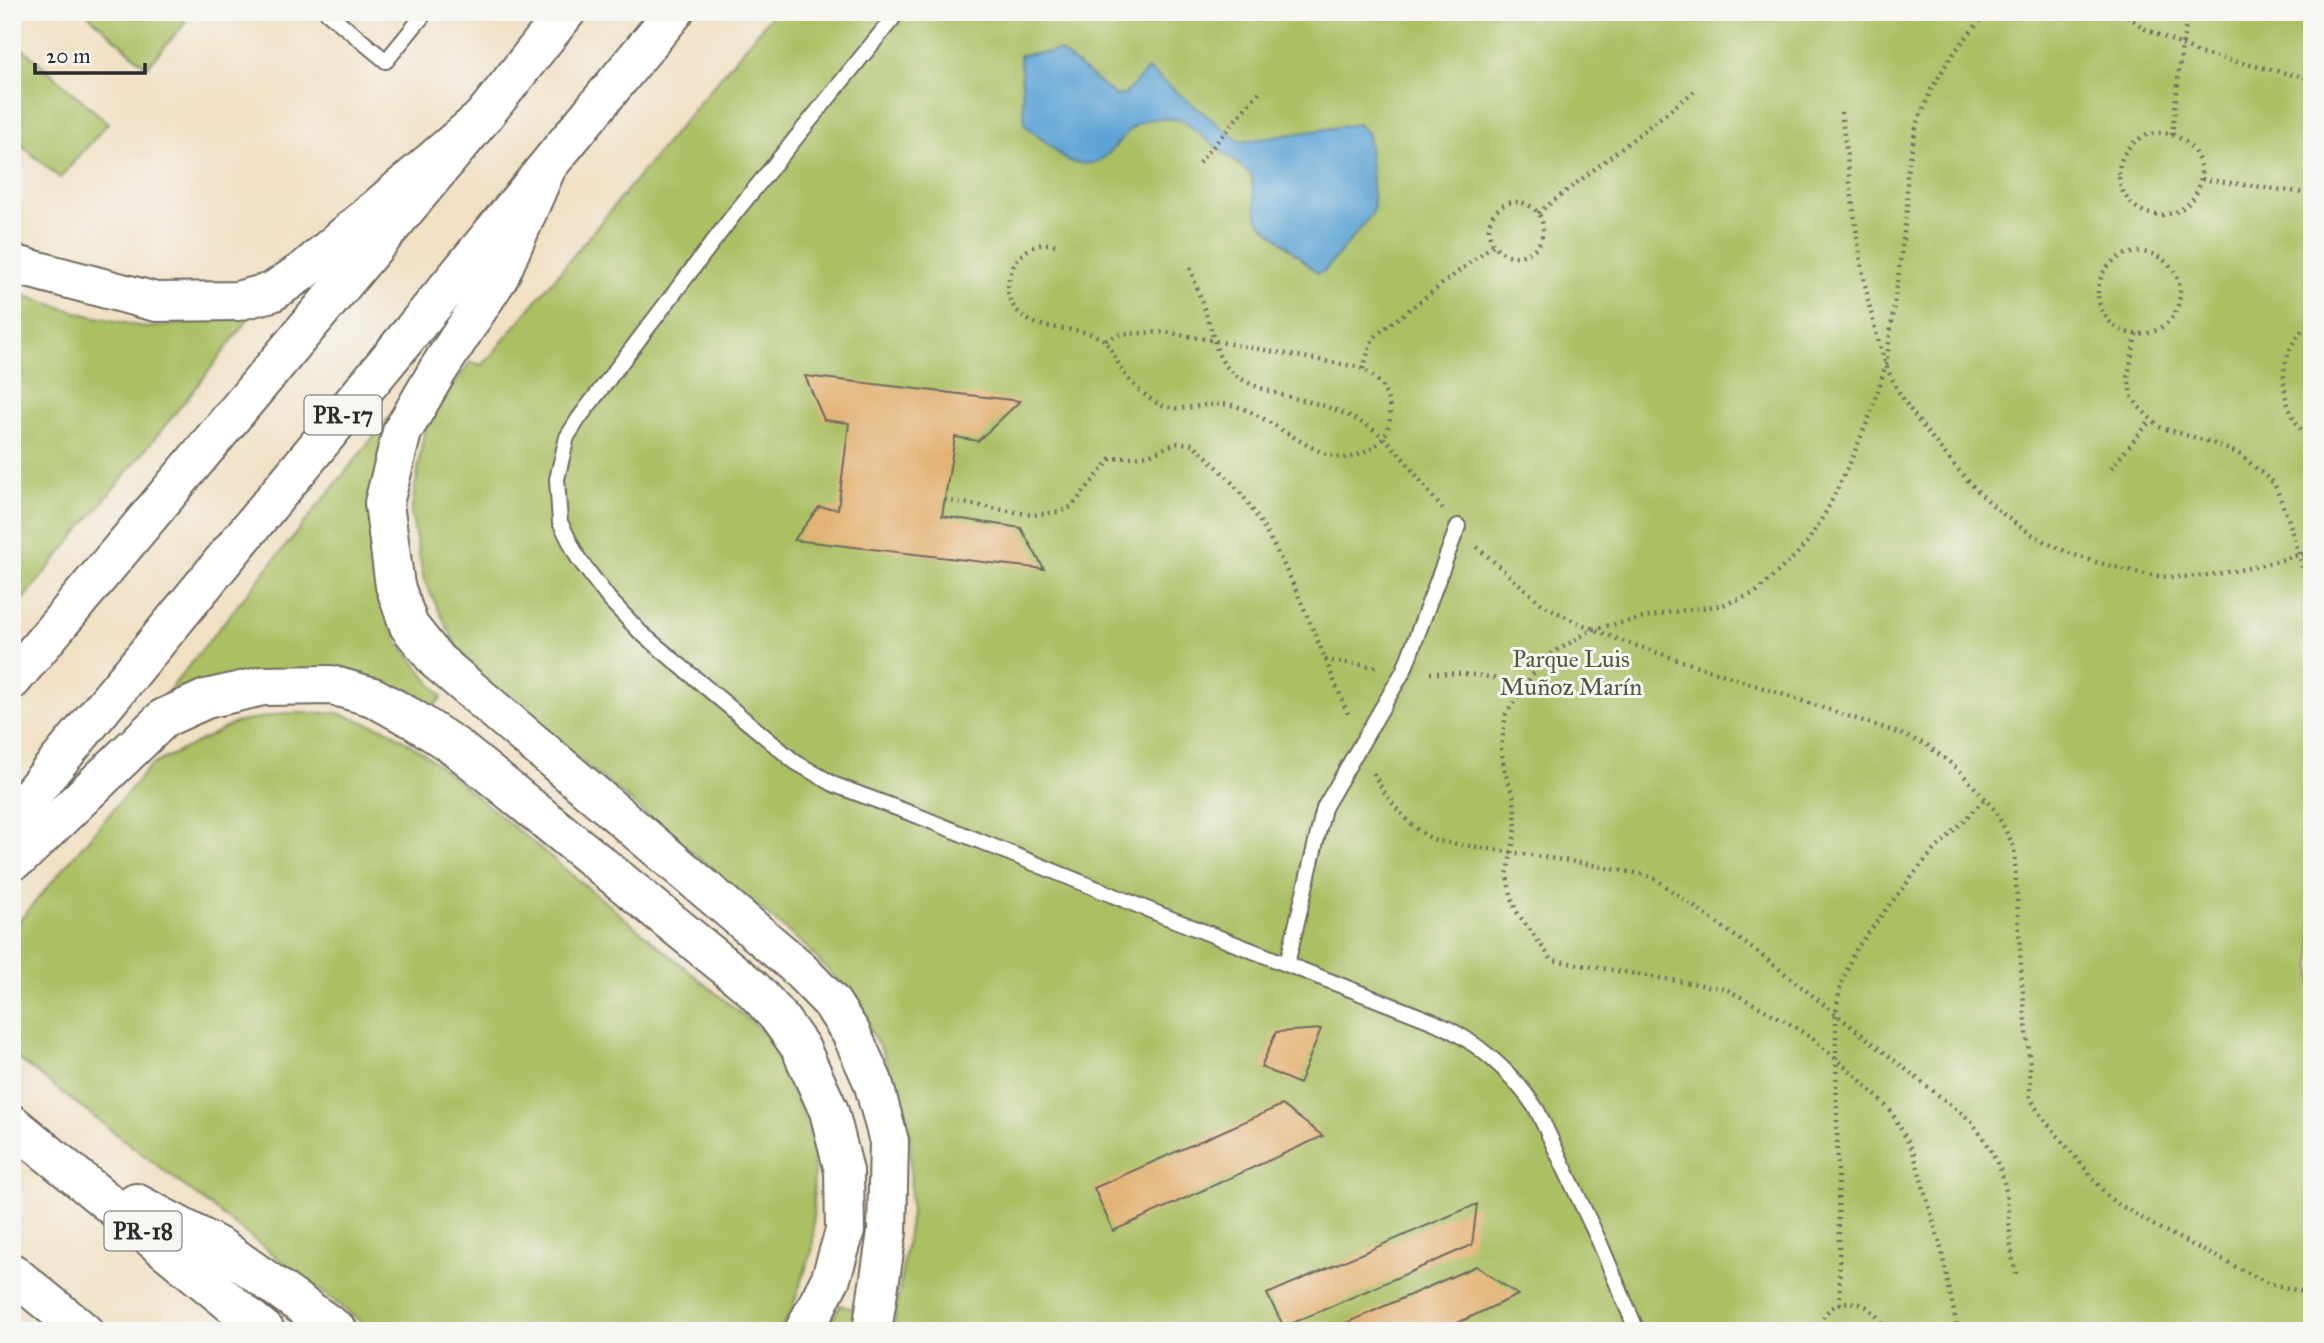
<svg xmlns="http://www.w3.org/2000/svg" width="2324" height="1343" font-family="'IM FELL Great Primer',serif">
<rect width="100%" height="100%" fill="#f6f6f2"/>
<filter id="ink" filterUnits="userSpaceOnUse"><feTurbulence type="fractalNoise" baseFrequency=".0143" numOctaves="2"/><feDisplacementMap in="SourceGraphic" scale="14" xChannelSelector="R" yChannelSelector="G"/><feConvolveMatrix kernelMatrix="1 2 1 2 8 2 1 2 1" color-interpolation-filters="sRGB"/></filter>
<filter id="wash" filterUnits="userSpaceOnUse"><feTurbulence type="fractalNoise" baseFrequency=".00686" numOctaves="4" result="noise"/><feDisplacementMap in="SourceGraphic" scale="28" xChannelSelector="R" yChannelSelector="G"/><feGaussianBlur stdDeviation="1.57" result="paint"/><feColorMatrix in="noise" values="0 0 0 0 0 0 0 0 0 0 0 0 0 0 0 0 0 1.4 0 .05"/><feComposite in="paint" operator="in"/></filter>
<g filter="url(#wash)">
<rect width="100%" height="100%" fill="#f1e0c4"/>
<!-- green -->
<path fill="#aac064" stroke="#6a7648" stroke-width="2" d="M 85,12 L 175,12 L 186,22 L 147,67 Z
M 774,12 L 2312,12 L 2312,1331 L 893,1331 L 911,1213 L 910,1134 L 884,1055 L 848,991 L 804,945 L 492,687 L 459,651 L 424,580 L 411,513 L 425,426 L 470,362 L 483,365 Z
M 12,39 L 108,123 L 60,178 L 12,137 Z
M 12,292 L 83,314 L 148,328 L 252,314 L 195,389 L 12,613 L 12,580 L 20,555 L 19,479 L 12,440 Z
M 396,409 L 397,641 L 442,697 L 433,707 L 375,681 L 158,704 Z
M 285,713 L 337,713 L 388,730 L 425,754 L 773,1040 L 814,1143 L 813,1248 L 789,1317 L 777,1331 L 373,1331 L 12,1054 L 12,929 L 150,766 L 235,723 Z
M 840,1305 L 855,1310 L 851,1331 L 825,1331 Z"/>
<!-- water -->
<path fill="#5fa4d4" stroke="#456880" stroke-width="2" d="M 1060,51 L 1116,96 L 1125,94 L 1148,69 L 1240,142 L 1358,124 L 1368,134 L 1374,208 L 1371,216 L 1324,271 L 1317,273 L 1258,220 L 1251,174 L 1182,120 C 1169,118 1150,117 1138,124 C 1110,140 1113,173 1068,161 L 1025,125 L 1024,116 L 1020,55 Z"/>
<g id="blocks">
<!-- building -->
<path fill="#e3b275" d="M 1081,12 L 1104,12 L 1105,13 L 1081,20 Z
M 805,376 L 1020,401 L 978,441 L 955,437 L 942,516 L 1021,528 L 1044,569 L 794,540 L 819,507 L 838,509 L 849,423 L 824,420 Z
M 1321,1029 L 1299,1084 L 1261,1067 L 1276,1032 Z
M 1282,1105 L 1323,1136 L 1113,1231 L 1094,1188 Z
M 1477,1204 L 1472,1245 L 1284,1327 L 1267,1294 Z
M 1476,1266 L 1518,1295 L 1440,1331 L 1328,1331 Z"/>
</g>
</g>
<g filter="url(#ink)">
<use href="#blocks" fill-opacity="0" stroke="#706a61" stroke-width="2"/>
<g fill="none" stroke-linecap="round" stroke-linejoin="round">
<!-- service casing -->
<g stroke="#706a61" stroke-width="18">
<path id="service" d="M 327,12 L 386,61 L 426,12
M 898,12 L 735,213 L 579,418 L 567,437 L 557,479 L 560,522 L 578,558 L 609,599 L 640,632 L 795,762 L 835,785 L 918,816 L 1164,916 L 1434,1022 C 1476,1040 1512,1072 1537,1110 L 1599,1241 L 1637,1331
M 1287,964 L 1324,808 L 1404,670 L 1458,526"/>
</g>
<!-- primary casing -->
<g stroke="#706a61" stroke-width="42">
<path id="primary" d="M 12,680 L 482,118 L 566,12
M 12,818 L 674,12"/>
</g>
<!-- motorway casing -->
<g stroke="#706a61" stroke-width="42">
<path id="motorway" d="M 546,169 L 500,275 L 438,370 L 402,432 L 384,503 L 395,586 L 409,626 L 437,661 L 795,965 L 831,1002 L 851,1033 L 873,1082 L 889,1141 L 887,1232 L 872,1331
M 12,264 L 156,302 L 237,301 L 272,292 L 306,269 L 482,118
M 12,861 L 21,856 L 164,718 L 206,699 L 263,686 L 331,685 L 373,697 L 413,719 L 456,747 L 752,988 L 777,1015 L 800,1047 L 829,1111 L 844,1171 L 845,1231 L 831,1278 L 804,1331
M 12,1124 L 265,1331
M 136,1203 L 221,1248 L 338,1331
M 12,1273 L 83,1331"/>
</g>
<!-- path -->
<path stroke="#706a61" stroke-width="4.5" stroke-dasharray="2 5" stroke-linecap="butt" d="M 2122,12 L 2145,29 L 2182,45 L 2189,12
M 2180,12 L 2188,14
M 1841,112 C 1853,195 1858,282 1885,362 C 1897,397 1923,427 1946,455 C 1996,517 2041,550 2119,568 C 2140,573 2160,578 2182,577 C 2227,575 2269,564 2312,551
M2119 174a41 41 0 1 1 82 0a41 41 0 1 1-82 0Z
M 2172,135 L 2182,45 L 2198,53 L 2312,79
M 1199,163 L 1260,91
M 2202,179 L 2312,194
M1489 229a27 27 0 1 1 54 0a27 27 0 1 1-54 0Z
M 1538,213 L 1696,90
M 1055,245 C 1036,240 1016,254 1011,273 C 1007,286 1006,297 1015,308 C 1037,337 1075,322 1102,339 C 1111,345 1116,361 1122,370 C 1130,383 1147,399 1161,405 C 1187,416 1211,395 1244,409 C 1272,420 1316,457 1344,458 C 1353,458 1361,454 1369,450 C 1404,432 1392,379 1358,367 L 1165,332 L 1122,334 L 1105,340
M2098 293a41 41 0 1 1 82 0a41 41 0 1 1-82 0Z
M 1190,268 C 1197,288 1204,308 1211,329 C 1214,338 1216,350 1221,359 C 1238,391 1299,397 1330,408 C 1342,412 1354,418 1364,424 C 1399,443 1417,481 1443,509
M 2312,321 C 2273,352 2276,409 2312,441
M 2136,334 L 2128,376 L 2131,395 L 2138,406 L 2159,427 L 2210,442 L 2239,454 L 2274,483 L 2289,521 L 2312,599
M 1363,369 L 1372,340 L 1380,332 L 1493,245
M 2111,468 L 2151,420
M 945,500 L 1033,515 L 1058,512 L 1071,507 L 1111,459 L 1149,455 L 1176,443 L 1193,444 C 1212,462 1233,481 1248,503 C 1291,566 1318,644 1348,714
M 1477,547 L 1543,605 L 1574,621 L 1622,641 L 1896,732 L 1927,745 L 1958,769 L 1995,810 L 2014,847 L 2022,983 L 2030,1065 L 2030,1097 L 2039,1113 L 2110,1199 L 2155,1226 L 2268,1283 L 2312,1294
M 1325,660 L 1376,667
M 1430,673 C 1462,673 1493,675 1523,686
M 1374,773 C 1384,797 1413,832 1437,841 L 1570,861 L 1646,875 L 1657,880 L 1760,954 L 1971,1121 C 1984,1138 1997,1158 2003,1178 C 2012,1211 2007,1245 2017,1277
M 1840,1304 L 1836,1058 L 1836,1013 L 1840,987 L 1854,952 L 1887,908 L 1926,859 L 1986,798
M 1818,1331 C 1826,1293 1872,1292 1884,1331
M 1958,1331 L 1940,1244 L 1913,1151 L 1891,1111 L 1859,1079 L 1813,1039 L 1787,1022 L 1726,989 L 1552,960 L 1516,911 L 1510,891 L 1507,876 L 1516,828 L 1514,798 L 1505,773 L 1501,748 L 1506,714 L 1543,659 L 1593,629 L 1671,612 L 1723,605 L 1755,593 L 1795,556 L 1808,541 L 1827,510 L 1850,463 L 1870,415 L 1886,365 L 1907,210 L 1907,173 L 1916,128 L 1931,90 L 1951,56 L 1987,12"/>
<!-- service -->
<use href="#service" stroke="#fff" stroke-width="14"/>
<!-- primary -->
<use href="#primary" stroke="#fff" stroke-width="38"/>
<!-- motorway -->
<use href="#motorway" stroke="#fff" stroke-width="38"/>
</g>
</g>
<g text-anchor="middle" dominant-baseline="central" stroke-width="6" stroke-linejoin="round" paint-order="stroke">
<!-- shield labels -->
<g fill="#f6f6f2" stroke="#686867" stroke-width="2">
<rect x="304.5" y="395.5" width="77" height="39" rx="5"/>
<rect x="104.5" y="1211.5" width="77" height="39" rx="5"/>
</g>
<g font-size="23" font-weight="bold" fill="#2b2b2b">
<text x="343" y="415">PR-17</text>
<text x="143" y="1231">PR-18</text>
</g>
<!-- park labels -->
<g font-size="24" fill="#51583c" stroke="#f6f6f2">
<text x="1571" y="659">Parque Luis<tspan x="1571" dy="28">Muñoz Marín</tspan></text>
</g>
</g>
<!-- margin -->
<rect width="2324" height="1343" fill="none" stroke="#f6f6f2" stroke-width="42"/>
<!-- scale -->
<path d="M35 63v10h110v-10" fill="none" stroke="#2b2b2b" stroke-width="3.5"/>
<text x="46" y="63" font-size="21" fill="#2b2b2b" stroke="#f6f6f2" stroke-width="5" paint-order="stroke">20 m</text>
</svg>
